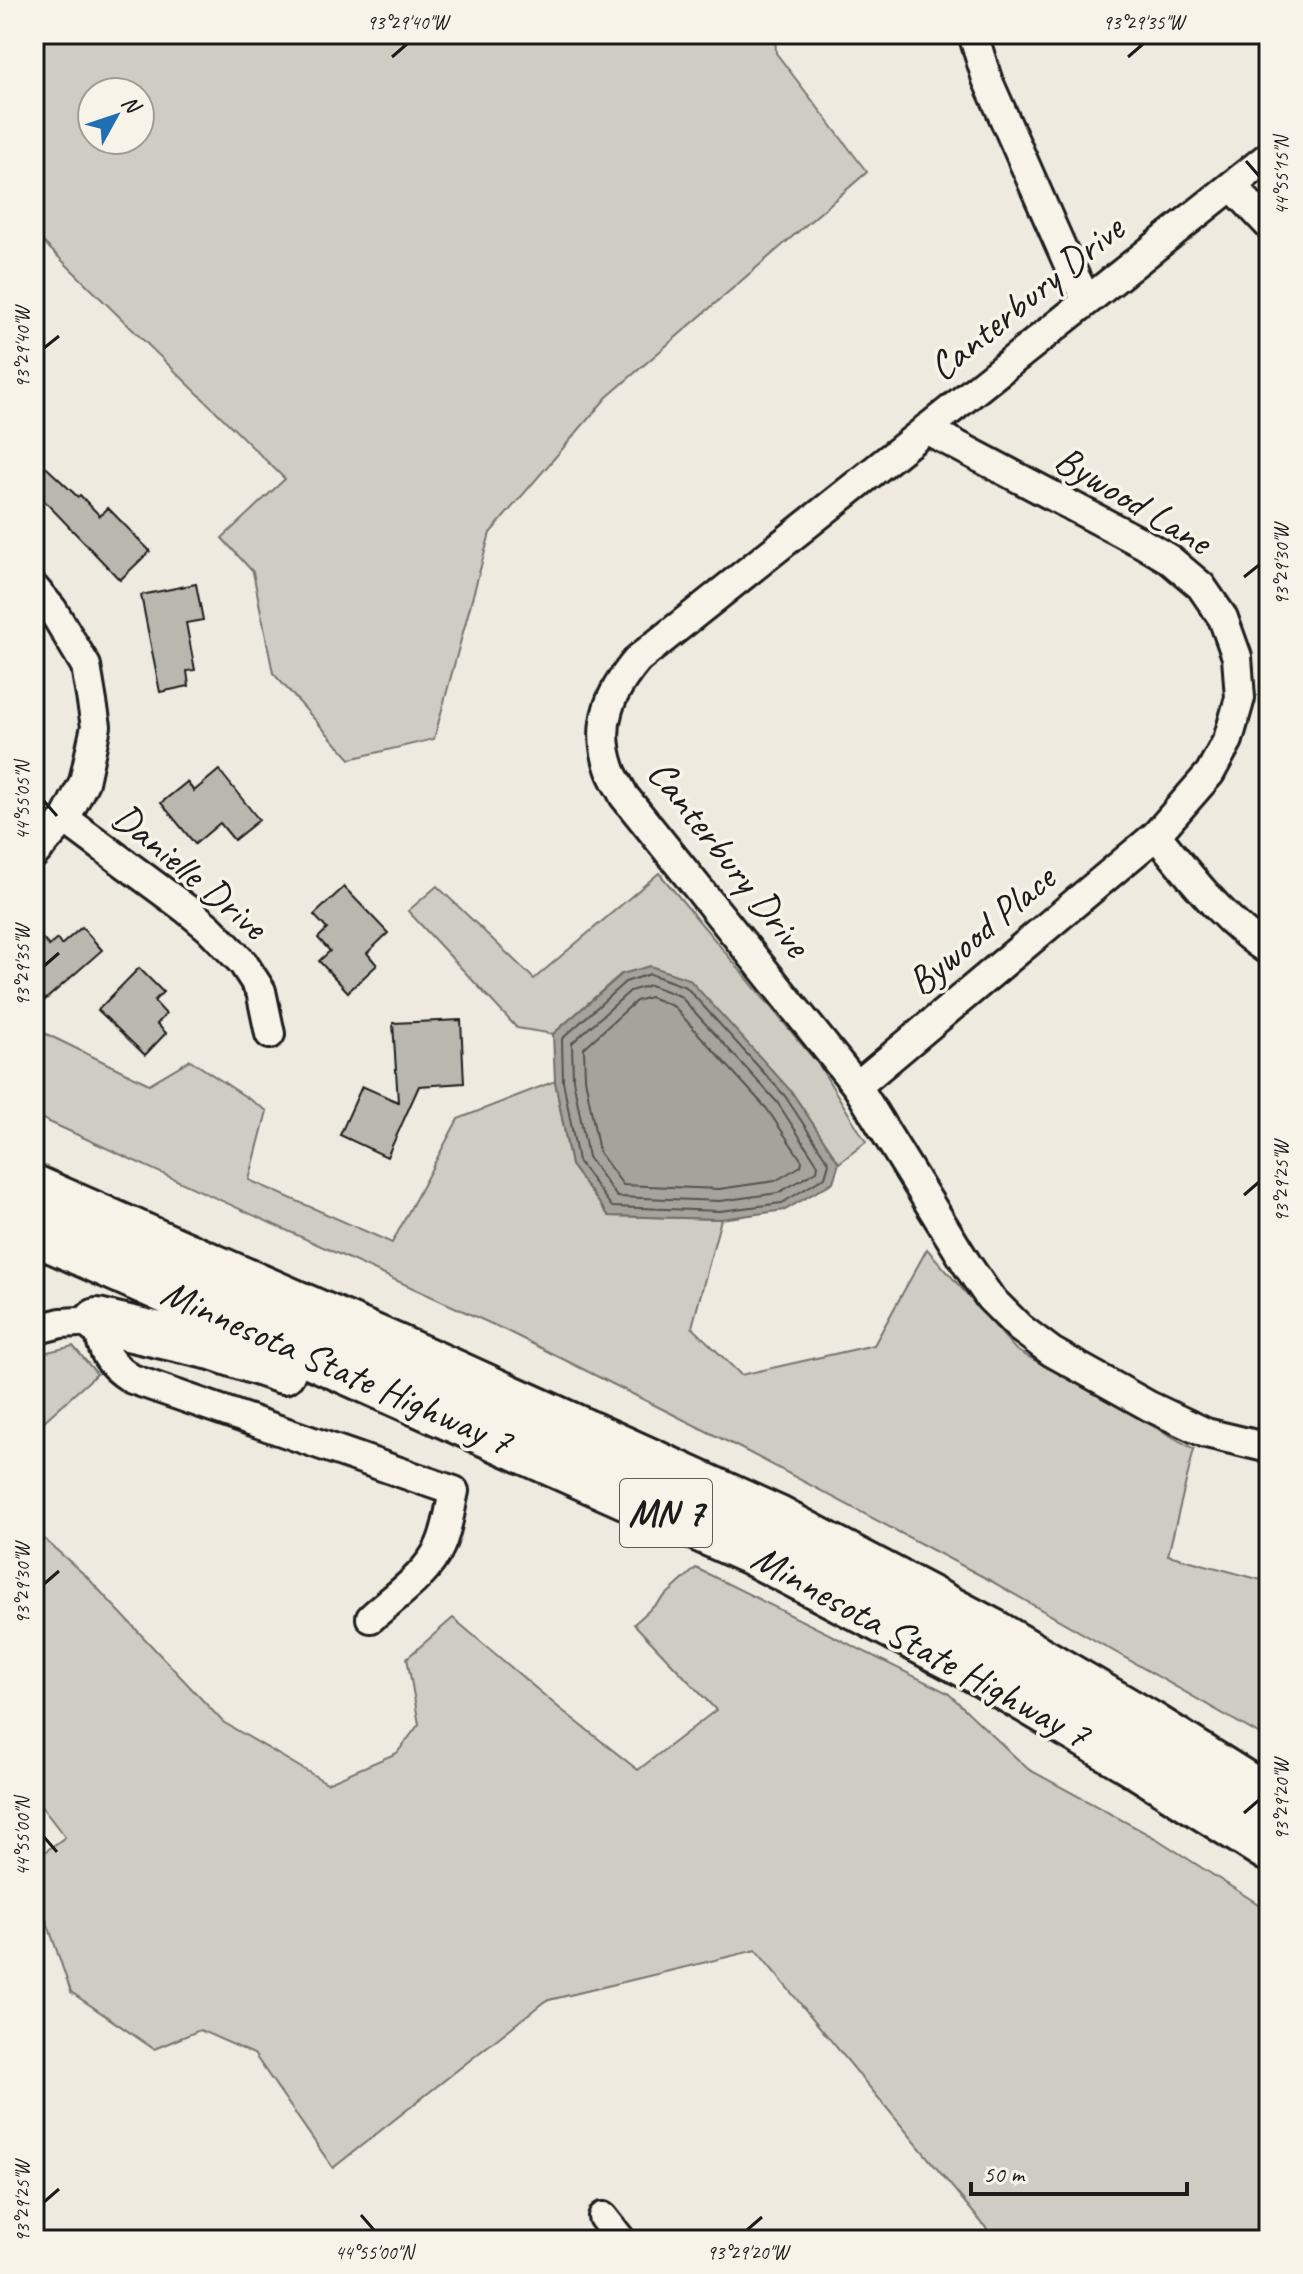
<svg xmlns="http://www.w3.org/2000/svg" width="1303" height="2274" font-family="Caveat,sans-serif">
<rect width="100%" height="100%" fill="#eeeae0"/>
<filter id="ink" filterUnits="userSpaceOnUse"><feTurbulence type="fractalNoise" baseFrequency=".0125" numOctaves="2"/><feDisplacementMap in="SourceGraphic" scale="16" xChannelSelector="R" yChannelSelector="G"/><feConvolveMatrix kernelMatrix="1 2 1 2 8 2 1 2 1" color-interpolation-filters="sRGB"/></filter>
<g filter="url(#ink)">
<!-- green -->
<path fill="#cfccc3" stroke="#767470" stroke-width="2" fill-rule="evenodd" d="M 34,34 L 775,34 L 776,53 L 867,172 L 607,397 L 490,533 L 434,739 L 350,759 L 273,673 L 253,572 L 222,538 L 285,479 L 34,233 ZM 140,92 L 140,140 L 92,140 L 92,92 Z
M 659,873 L 819,1065 L 866,1142 L 839,1163 L 791,1091 L 621,974 L 553,1034 L 517,1028 L 408,911 L 437,886 L 534,979 Z
M 34,1028 L 149,1084 L 190,1060 L 267,1111 L 249,1180 L 392,1243 L 458,1119 L 555,1081 L 571,1165 L 609,1216 L 721,1219 L 692,1327 L 741,1375 L 874,1345 L 927,1249 L 1016,1350 L 1194,1449 L 1168,1555 L 1269,1582 L 1269,1740 L 991,1581 L 748,1452 L 507,1331 L 34,1115 Z
M 73,1346 L 97,1374 L 34,1430 L 34,1355 Z
M 34,1530 L 86,1576 L 223,1722 L 327,1783 L 397,1753 L 419,1724 L 407,1658 L 453,1618 L 558,1707 L 638,1770 L 716,1710 L 634,1624 L 696,1568 L 948,1693 L 1028,1769 L 1157,1839 L 1269,1911 L 1269,2240 L 996,2240 L 756,1950 L 545,2001 L 333,2168 L 254,2054 L 200,2030 L 154,2049 L 71,1992 L 34,1884 L 34,1860 L 65,1837 L 34,1797 Z"/>
<!-- water -->
<path fill="#a6a39d" stroke="#6f6d69" stroke-width="2" d="M 650,966 L 689,979 L 791,1091 L 839,1163 L 833,1182 L 785,1210 L 721,1219 L 609,1216 L 571,1165 L 555,1081 L 553,1034 L 622,974 Z"/>
<g fill="none" stroke-linecap="round" stroke-linejoin="round">
<!-- shore -->
<path stroke="#535250" stroke-width="2" d="M 650,974 L 686,987 L 785,1096 L 829,1163 L 825,1177 L 782,1203 L 720,1211 L 612,1207 L 578,1161 L 563,1081 L 562,1039 L 625,982 Z
M 650,985 L 680,996 L 777,1102 L 818,1165 L 817,1171 L 778,1193 L 720,1201 L 617,1197 L 588,1157 L 573,1079 L 572,1043 L 630,991 Z
M 650,997 L 673,1006 L 767,1109 L 802,1161 L 801,1166 L 775,1181 L 719,1189 L 623,1185 L 599,1152 L 585,1078 L 584,1048 L 636,1001 Z"/>
</g>
<!-- building -->
<path fill="#bab7af" stroke="#1c1c1c" stroke-width="2" d="M 34,456 L 78,497 L 80,495 L 100,516 L 108,508 L 150,551 L 120,580 L 34,490 Z
M 196,584 L 203,620 L 186,623 L 195,670 L 187,671 L 189,686 L 160,692 L 141,595 Z
M 219,770 L 259,820 L 234,840 L 220,823 L 195,844 L 161,803 L 187,782 L 194,791 Z
M 344,887 L 388,933 L 367,953 L 377,965 L 348,992 L 319,961 L 330,951 L 318,938 L 327,929 L 314,915 Z
M 82,927 L 102,950 L 45,1000 L 34,987 L 34,929 L 49,946 L 57,939 L 61,945 Z
M 139,968 L 163,992 L 154,1001 L 166,1014 L 157,1024 L 166,1033 L 145,1055 L 98,1010 Z
M 461,1020 L 464,1083 L 419,1086 L 387,1157 L 340,1135 L 362,1086 L 398,1102 L 393,1023 Z"/>
<g fill="none" stroke-linecap="round" stroke-linejoin="round">
<!-- minor casing -->
<g stroke="#1c1c1c" stroke-width="34">
<path id="minor" d="M 973,34 L 987,79 L 1069,265 L 1087,301
M 1269,156 L 638,659 C 610,692 595,724 610,768 C 613,778 620,787 624,796 L 857,1086 L 968,1266 L 990,1298 L 1020,1328 L 1052,1352 L 1149,1406 L 1206,1433 L 1269,1448
M 1232,186 L 1269,225
M 34,588 L 52,609 L 86,666 L 96,726 L 84,782 L 65,819 L 34,854
M 65,819 L 185,908 L 209,928 L 243,963 L 261,991 L 270,1034
M 1156,835 C 1191,877 1223,921 1269,951
M 857,1086 L 1156,835 L 1210,773 L 1228,740 L 1240,698 L 1237,657 L 1223,618 L 1201,586 L 1169,559 L 1142,543 L 926,429
M 34,1330 L 61,1323 L 97,1321 C 104,1352 104,1361 132,1379 L 454,1491 C 450,1509 448,1528 440,1546 C 427,1575 394,1597 371,1618
M 603,2217 L 621,2240"/>
</g>
<!-- primary casing -->
<g stroke="#1c1c1c" stroke-width="50">
<path id="primary" d="M 34,1188 L 453,1372 L 776,1518 L 993,1632 L 1150,1724 L 1269,1799
M 34,1232 L 753,1553 L 972,1668 L 1128,1760 L 1269,1849
M 97,1321 L 212,1347 L 283,1371"/>
</g>
<!-- minor -->
<use href="#minor" stroke="#f7f3e8" stroke-width="28"/>
<!-- primary -->
<use href="#primary" stroke="#f7f3e8" stroke-width="44"/>
</g>
</g>
<!-- ticks -->
<path fill="none" stroke="#1c1c1c" stroke-width="3" d="M 392,57 L 407,44M 1128,57 L 1143,44M 1246,161 L 1259,176M 44,348 L 59,336M 1244,577 L 1259,565M 44,801 L 57,816M 44,966 L 59,953M 1244,1195 L 1259,1182M 44,1584 L 59,1571M 1244,1813 L 1259,1800M 44,1837 L 57,1852M 44,2202 L 59,2189M 361,2215 L 374,2230M 747,2230 L 762,2217"/>
<g text-anchor="middle" dominant-baseline="central" stroke-width="7" stroke-linejoin="round" paint-order="stroke">
<!-- shield labels -->
<rect fill="#f7f3e8" stroke="#5e5c59" stroke-width="2" x="620" y="1479" width="92" height="68" rx="6"/>
<g font-size="38" font-weight="bold" fill="#1c1c1c">
<text x="666" y="1513">MN 7</text>
</g>
<!-- street labels -->
<g font-size="40" fill="#1c1c1c" stroke="#f7f3e8">
<text transform="translate(1026 298) rotate(-39)">Canterbury Drive</text>
<text transform="translate(1133 500) rotate(31)">Bywood Lane</text>
<text transform="translate(729 858) rotate(52)">Canterbury Drive</text>
<text transform="translate(190 871) rotate(40)">Danielle Drive</text>
<text transform="translate(981 930) rotate(-40)">Bywood Place</text>
<text transform="translate(337 1367) rotate(24)">Minnesota State Highway 7</text>
<text transform="translate(921 1646) rotate(29)">Minnesota State Highway 7</text>
</g>
</g>
<!-- margin -->
<rect width="1303" height="2274" fill="none" stroke="#f7f3e8" stroke-width="88"/>
<!-- north arrow -->
<g transform="translate(116 116) rotate(50)"><circle r="38" fill="#f7f3e8" stroke="#9f9d96" stroke-width="2"/>
<path d="M0-6L14 30L0 20L-14 30Z" fill="#1f6fb2"/>
<text y="-12" font-size="22" font-weight="bold" text-anchor="middle" fill="#1c1c1c">N</text>
</g>
<!-- scale -->
<path d="M971 2182v12h216v-12" fill="none" stroke="#1c1c1c" stroke-width="4"/>
<text x="983" y="2182" font-size="24" fill="#1c1c1c" stroke="#f7f3e8" stroke-width="6" paint-order="stroke">50 m</text>
<rect x="44" y="44" width="1215" height="2186" fill="none" stroke="#1c1c1c" stroke-width="3"/>
<g font-size="20" text-anchor="middle" fill="#1c1c1c">
<text x="407" y="29">93°29'40"W</text>
<text x="1143" y="29">93°29'35"W</text>
<text transform="translate(1281 176) rotate(-90)" y="7">44°55'15"N</text>
<text transform="translate(22 348) rotate(-90)" y="7">93°29'40"W</text>
<text transform="translate(1281 565) rotate(-90)" y="7">93°29'30"W</text>
<text transform="translate(22 801) rotate(-90)" y="7">44°55'05"N</text>
<text transform="translate(22 966) rotate(-90)" y="7">93°29'35"W</text>
<text transform="translate(1281 1182) rotate(-90)" y="7">93°29'25"W</text>
<text transform="translate(22 1584) rotate(-90)" y="7">93°29'30"W</text>
<text transform="translate(1281 1800) rotate(-90)" y="7">93°29'20"W</text>
<text transform="translate(22 1837) rotate(-90)" y="7">44°55'00"N</text>
<text transform="translate(22 2202) rotate(-90)" y="7">93°29'25"W</text>
<text x="374" y="2259">44°55'00"N</text>
<text x="747" y="2259">93°29'20"W</text>
</g>
</svg>
